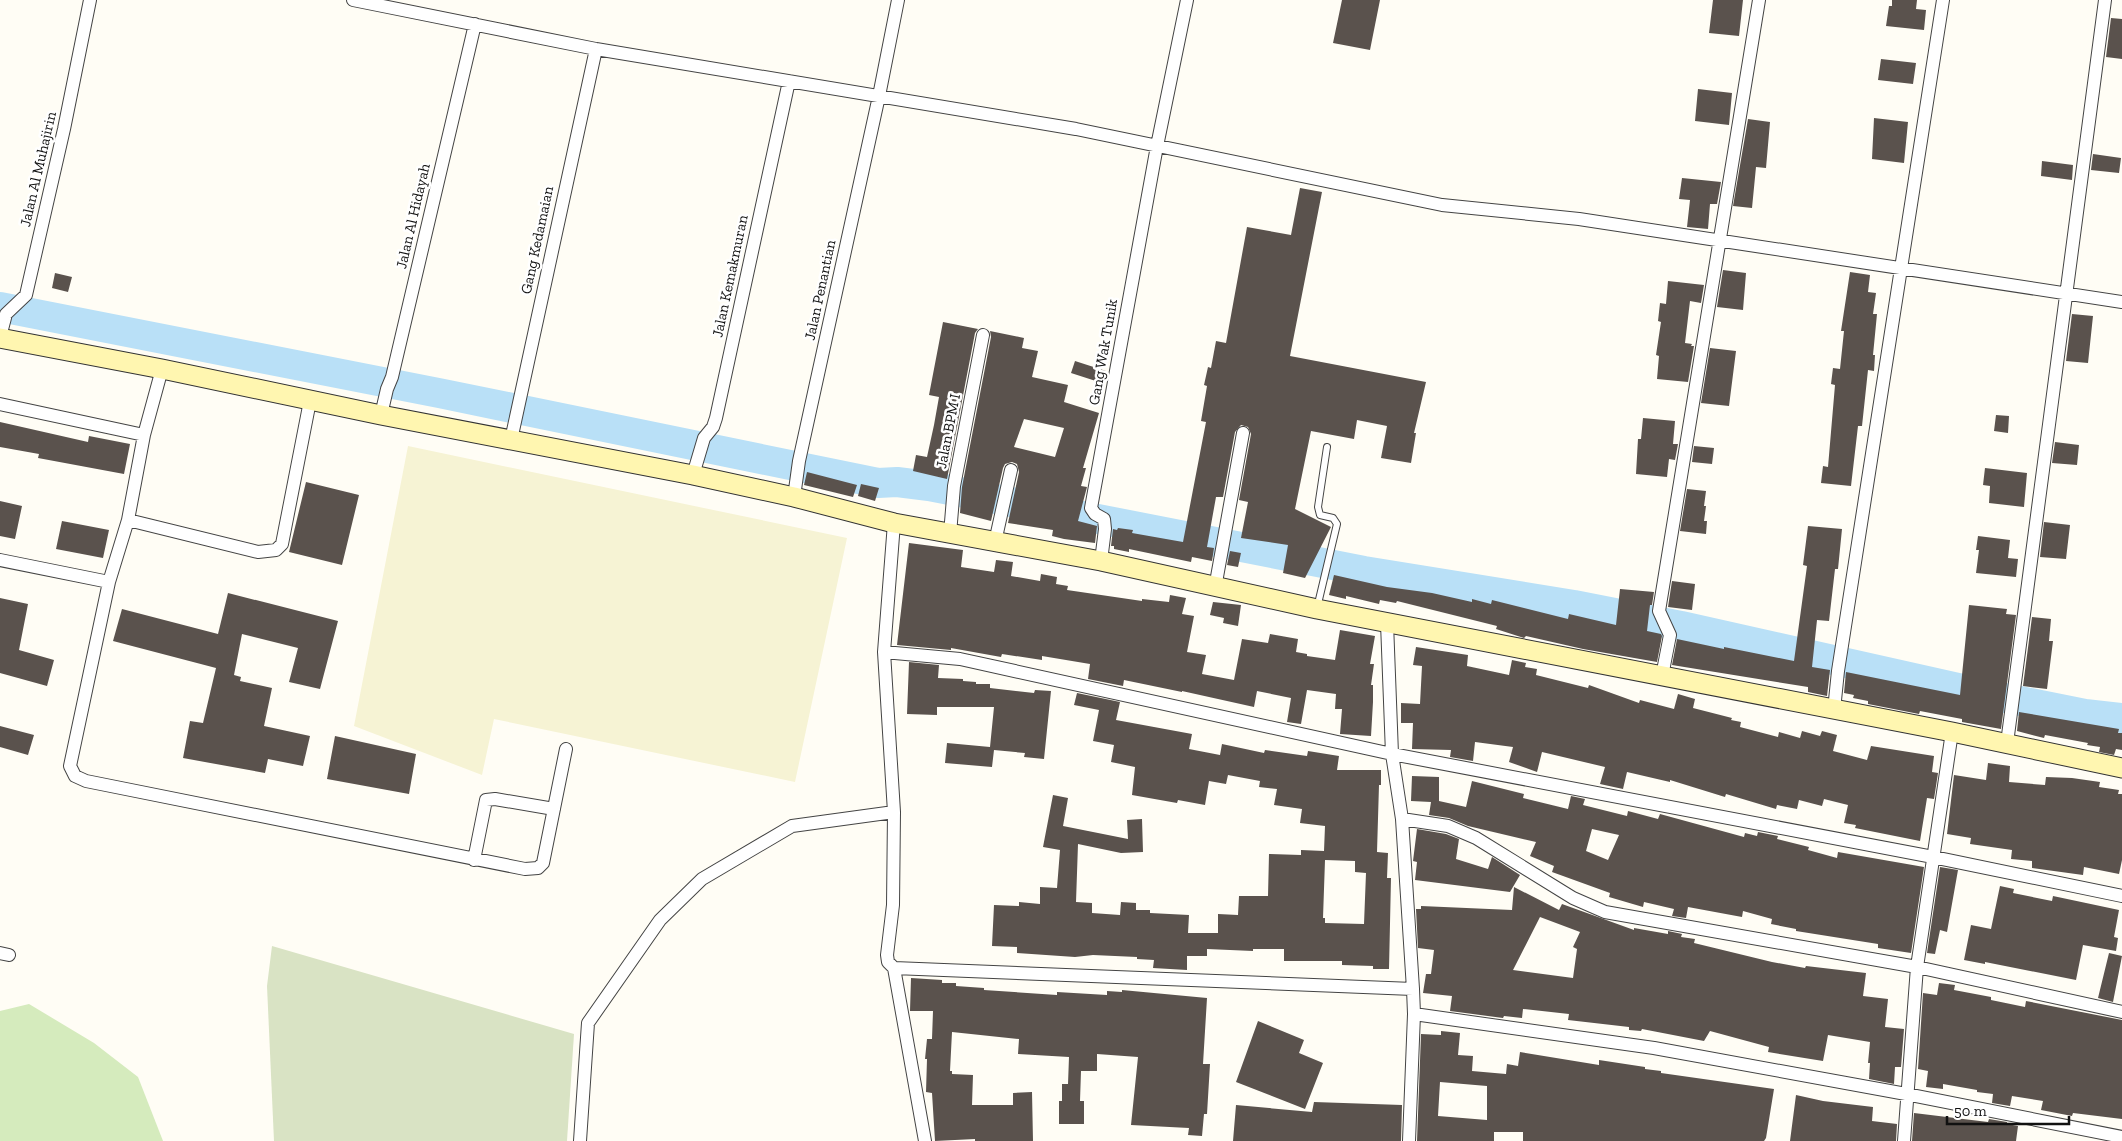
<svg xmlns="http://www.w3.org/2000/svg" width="2122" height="1141" font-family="'Zilla Slab',serif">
<rect width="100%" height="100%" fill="#fffdf5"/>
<!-- farmland -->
<path fill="#f6f3d4" d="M 408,446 L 847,538 L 795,782 L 494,719 L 482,775 L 354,726 Z"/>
<!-- green -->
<path fill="#d5ebbd" d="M 29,1004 L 94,1043 L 138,1077 L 163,1141 L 0,1141 L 0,1011 Z"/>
<!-- cemetery -->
<path fill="#d9e3c4" d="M 272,946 L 574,1034 L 567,1141 L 274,1141 L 267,986 Z"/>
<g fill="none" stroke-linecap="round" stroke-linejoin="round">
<!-- river -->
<path stroke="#b9e0f7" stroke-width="30" d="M 0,307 C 293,363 586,422 878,483 L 897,482 L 929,486 L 1364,571 L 1574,605 L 1681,626 L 1980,693 L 2085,714 L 2122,718"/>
</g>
<!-- building -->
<path fill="#5a524d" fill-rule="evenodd" d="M 1342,0 L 1380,0 L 1370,50 L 1333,43 Z
M 1713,0 L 1743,0 L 1739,36 L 1709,33 Z
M 1892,0 L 1917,0 L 1916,9 L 1926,10 L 1924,30 L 1886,26 L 1889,6 L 1892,6 Z
M 2111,18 L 2122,19 L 2122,59 L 2106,57 Z
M 1881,59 L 1916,63 L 1913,84 L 1878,80 Z
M 1698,89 L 1732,93 L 1729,125 L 1695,121 Z
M 1874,118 L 1908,122 L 1904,163 L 1872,159 Z
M 1748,119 L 1770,122 L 1766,168 L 1756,167 L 1752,208 L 1733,206 Z
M 2093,154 L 2121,158 L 2119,173 L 2091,170 Z
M 2042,161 L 2073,165 L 2072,180 L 2041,176 Z
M 1682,178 L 1721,182 L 1717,204 L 1710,204 L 1708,229 L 1687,227 L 1690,200 L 1679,199 Z
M 1300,188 L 1322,192 L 1290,356 L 1426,382 L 1414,433 L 1416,433 L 1411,463 L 1381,458 L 1387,426 L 1357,420 L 1354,439 L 1311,431 L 1295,509 L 1331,527 L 1305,578 L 1283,573 L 1288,545 L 1241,538 L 1248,502 L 1239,500 L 1251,434 L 1248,427 L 1241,425 L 1235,432 L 1223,497 L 1216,497 L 1207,547 L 1214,548 L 1212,561 L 1192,557 L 1191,562 L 1129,549 L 1129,552 L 1114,549 L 1114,546 L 1111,546 L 1113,529 L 1117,530 L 1118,528 L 1133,530 L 1132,533 L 1183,542 L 1206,422 L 1201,421 L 1207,386 L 1204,385 L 1208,367 L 1211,368 L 1216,341 L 1226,343 L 1247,227 L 1291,235 Z
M 1723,270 L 1746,273 L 1743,310 L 1717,307 Z
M 1850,272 L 1870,275 L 1868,292 L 1876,293 L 1873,314 L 1877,314 L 1873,355 L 1875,355 L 1874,371 L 1868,370 L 1862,426 L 1858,426 L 1851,486 L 1821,483 L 1823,466 L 1828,467 L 1835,385 L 1831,384 L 1833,368 L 1840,369 L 1844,331 L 1841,331 Z
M 55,273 L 72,277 L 68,292 L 52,288 Z
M 1668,281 L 1704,285 L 1701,303 L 1690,301 L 1685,343 L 1692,344 L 1691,346 L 1694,346 L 1688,382 L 1657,379 L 1659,356 L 1656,355 L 1661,322 L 1658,321 L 1660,303 L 1666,304 Z
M 2072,314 L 2093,316 L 2088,363 L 2066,361 Z
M 943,322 L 978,329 L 975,333 L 947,479 L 913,471 L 916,455 L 927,457 L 934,425 L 939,397 L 929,395 Z
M 990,331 L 1024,338 L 1022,348 L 1038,351 L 1032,377 L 1068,385 L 1064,402 L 1099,413 L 1083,468 L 1086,468 L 1081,486 L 1087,487 L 1078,521 L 1097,526 L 1095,543 L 1064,539 L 1052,536 L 1053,530 L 1008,523 L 1019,472 L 1017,464 L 1012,462 L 1005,464 L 1003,468 L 991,521 L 960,513 L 962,487 L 991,337 ZM 1024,419 L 1064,428 L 1055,457 L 1014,447 Z
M 1710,348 L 1736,351 L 1729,406 L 1701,403 Z
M 1075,361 L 1106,371 L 1102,383 L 1071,373 Z
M 1996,415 L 2009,416 L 2008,433 L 1994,431 Z
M 1643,418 L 1675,421 L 1673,444 L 1678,444 L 1675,460 L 1669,459 L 1667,477 L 1636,474 L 1638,439 L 1641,439 Z
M 0,422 L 88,442 L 89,436 L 130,444 L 124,474 L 38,458 L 39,454 L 0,447 Z
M 2055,442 L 2079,445 L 2077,465 L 2052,463 Z
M 1694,446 L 1714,448 L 1712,464 L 1692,462 Z
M 1985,468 L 2027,473 L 2024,507 L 1989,503 L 1990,486 L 1983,485 Z
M 807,472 L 857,485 L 853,497 L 804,485 Z
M 306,482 L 359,495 L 342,565 L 289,552 Z
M 861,484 L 879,488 L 875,501 L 858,496 Z
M 1687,489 L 1706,491 L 1704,506 L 1706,506 L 1704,521 L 1707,521 L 1706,534 L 1680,531 Z
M 0,501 L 22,506 L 15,539 L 0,536 Z
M 62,521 L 109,530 L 103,558 L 56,549 Z
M 2044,522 L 2070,525 L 2066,559 L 2040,557 Z
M 1808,526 L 1842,529 L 1838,569 L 1835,569 L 1829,621 L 1817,620 L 1812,667 L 1830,670 L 1827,696 L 1808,692 L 1808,687 L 1672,665 L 1677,639 L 1724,649 L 1724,647 L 1794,661 L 1807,566 L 1803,565 Z
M 1978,536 L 2010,540 L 2008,558 L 2018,559 L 2016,577 L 1976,573 L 1979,550 L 1976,550 Z
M 909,543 L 963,550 L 961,567 L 994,572 L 996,560 L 1013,562 L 1011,576 L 1040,581 L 1041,574 L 1057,577 L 1056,584 L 1068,586 L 1067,590 L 1142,601 L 1142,599 L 1169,602 L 1170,595 L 1186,598 L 1182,614 L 1194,616 L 1187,652 L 1206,655 L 1202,674 L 1234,680 L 1242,639 L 1268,643 L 1270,634 L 1298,639 L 1296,652 L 1307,654 L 1307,656 L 1335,660 L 1340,630 L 1375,636 L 1370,664 L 1374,664 L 1371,685 L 1373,685 L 1373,702 L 1371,736 L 1340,734 L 1342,709 L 1335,709 L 1336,694 L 1307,690 L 1301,724 L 1287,722 L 1291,698 L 1257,691 L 1254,707 L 1182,691 L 1182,692 L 1124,680 L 1123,686 L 1088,679 L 1090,664 L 1042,656 L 1042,660 L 1002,654 L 1001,657 L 951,648 L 951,650 L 897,645 Z
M 1230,551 L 1241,553 L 1238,567 L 1227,565 Z
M 1334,575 L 1387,587 L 1432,593 L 1472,602 L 1472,599 L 1491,604 L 1492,600 L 1568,619 L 1569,614 L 1616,625 L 1620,589 L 1654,592 L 1652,605 L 1650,605 L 1647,631 L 1661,634 L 1662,636 L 1657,662 L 1583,649 L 1526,636 L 1524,638 L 1496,629 L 1497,626 L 1397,601 L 1396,603 L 1380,600 L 1379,604 L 1346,596 L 1346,599 L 1329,595 Z
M 1672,581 L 1695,584 L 1692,610 L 1668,607 Z
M 228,593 L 338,621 L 320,689 L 289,682 L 298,648 L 242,634 L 234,675 L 241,677 L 240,681 L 272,688 L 264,726 L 310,736 L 303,766 L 268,759 L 265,773 L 183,758 L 190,721 L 203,723 L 216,668 L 113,641 L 122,609 L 218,634 Z
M 0,598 L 28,604 L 19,650 L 54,660 L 47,686 L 0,673 Z
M 1213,602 L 1241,605 L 1238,626 L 1223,623 L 1224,618 L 1210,615 Z
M 1969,605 L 2007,609 L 2006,614 L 2016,615 L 2001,729 L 1962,722 L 1962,719 L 1920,711 L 1919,714 L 1868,704 L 1868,701 L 1853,698 L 1854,695 L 1844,693 L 1846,672 L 1960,695 Z
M 2032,617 L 2051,619 L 2049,641 L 2053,641 L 2047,689 L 2023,686 Z
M 1416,647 L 1468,655 L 1467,666 L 1509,675 L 1512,660 L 1526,663 L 1525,667 L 1537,669 L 1536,675 L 1588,688 L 1589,685 L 1639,703 L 1640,700 L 1674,709 L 1678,694 L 1695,699 L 1693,708 L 1732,718 L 1731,720 L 1741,722 L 1740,727 L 1778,737 L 1779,732 L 1800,738 L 1802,731 L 1820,736 L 1822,731 L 1837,735 L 1833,751 L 1867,760 L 1871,746 L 1934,756 L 1932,772 L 1938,773 L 1934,799 L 1927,798 L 1920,841 L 1855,828 L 1856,825 L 1844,823 L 1848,805 L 1824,799 L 1822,806 L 1799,800 L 1797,809 L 1777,805 L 1776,809 L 1726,794 L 1725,797 L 1670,780 L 1670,782 L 1627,772 L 1623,789 L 1600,784 L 1605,767 L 1542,752 L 1537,772 L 1509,762 L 1513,747 L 1475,742 L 1473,761 L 1450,757 L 1451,750 L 1412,749 L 1413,723 L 1401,723 L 1401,703 L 1420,704 L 1422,666 L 1413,665 Z
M 909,662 L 939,665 L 938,678 L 963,679 L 963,681 L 976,682 L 976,684 L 990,684 L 990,688 L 1034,693 L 1035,690 L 1051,691 L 1044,759 L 1024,757 L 1025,753 L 994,750 L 992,767 L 945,763 L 947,743 L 990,747 L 994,707 L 937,707 L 937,715 L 907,714 Z
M 1077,693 L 1120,702 L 1116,720 L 1192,734 L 1189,749 L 1220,755 L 1222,744 L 1264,753 L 1265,750 L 1307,756 L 1308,751 L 1339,756 L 1337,770 L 1381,770 L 1381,785 L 1379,785 L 1377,852 L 1388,853 L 1387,878 L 1391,878 L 1389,969 L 1373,969 L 1373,966 L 1342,965 L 1342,961 L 1284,961 L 1284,949 L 1253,949 L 1253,951 L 1207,949 L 1207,956 L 1187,956 L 1187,970 L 1153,968 L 1154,960 L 1137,959 L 1137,957 L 1093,955 L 1075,957 L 1017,953 L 1017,947 L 992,946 L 994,905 L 1019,906 L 1019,902 L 1040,904 L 1040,887 L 1057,888 L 1060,850 L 1043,847 L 1053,795 L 1068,798 L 1063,826 L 1128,839 L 1127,820 L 1142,819 L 1143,852 L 1121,853 L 1078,844 L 1076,902 L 1092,903 L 1092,913 L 1120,915 L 1121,902 L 1136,903 L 1136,910 L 1150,910 L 1150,913 L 1189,915 L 1188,933 L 1218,933 L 1218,914 L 1238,915 L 1239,896 L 1268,896 L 1269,854 L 1301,855 L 1301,850 L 1324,851 L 1325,826 L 1300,823 L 1302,809 L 1274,805 L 1277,789 L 1259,787 L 1260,781 L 1228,775 L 1226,784 L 1209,781 L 1205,805 L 1178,800 L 1177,803 L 1132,795 L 1135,767 L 1111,762 L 1114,745 L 1093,741 L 1099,710 L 1074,705 ZM 1325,860 L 1355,861 L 1355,872 L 1366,873 L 1364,924 L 1325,923 L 1325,918 L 1323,918 Z
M 2019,712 L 2119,729 L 2118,733 L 2122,733 L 2122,750 L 2116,749 L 2114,755 L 2099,752 L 2100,747 L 2087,745 L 2088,743 L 2045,735 L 2044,738 L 2017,731 Z
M 0,726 L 34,735 L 28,755 L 0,747 Z
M 335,736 L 416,754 L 409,794 L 327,779 Z
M 1988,763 L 2010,766 L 2009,782 L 2045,785 L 2046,777 L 2072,778 L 2100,782 L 2099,787 L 2119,790 L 2118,794 L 2122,794 L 2122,860 L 2119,874 L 2084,867 L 2083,875 L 2032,868 L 2032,861 L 2011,859 L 2012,850 L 1970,844 L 1971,838 L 1947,834 L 1954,775 L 1986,780 Z
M 1412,776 L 1439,777 L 1439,801 L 1466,807 L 1472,781 L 1524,794 L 1523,798 L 1568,809 L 1571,796 L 1585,799 L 1583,805 L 1627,816 L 1628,811 L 1658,819 L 1660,814 L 1744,837 L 1745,833 L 1757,836 L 1758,832 L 1778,836 L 1777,839 L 1809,847 L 1808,850 L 1837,858 L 1838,852 L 1924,867 L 1911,953 L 1878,948 L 1878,944 L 1796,931 L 1796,929 L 1771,924 L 1772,919 L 1743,911 L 1742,917 L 1688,907 L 1686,918 L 1672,916 L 1674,909 L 1644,902 L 1643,907 L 1609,897 L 1610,893 L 1552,872 L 1554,866 L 1530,856 L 1536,842 L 1468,826 L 1449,818 L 1429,815 L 1431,802 L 1411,801 ZM 1592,829 L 1619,835 L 1608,860 L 1586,851 Z
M 1417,829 L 1446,834 L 1459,839 L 1456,859 L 1488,869 L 1492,857 L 1520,875 L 1510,892 L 1415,880 L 1417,862 L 1413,861 Z
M 1940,867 L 1958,870 L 1947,932 L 1940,930 L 1935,954 L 1927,953 Z
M 2000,886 L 2014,889 L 2013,893 L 2052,901 L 2053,896 L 2119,910 L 2114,937 L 2118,938 L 2116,951 L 2083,945 L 2076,980 L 1985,962 L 1985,964 L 1964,960 L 1971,925 L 1991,929 Z
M 1514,887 L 1559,910 L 1562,904 L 1634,930 L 1634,928 L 1668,934 L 1668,931 L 1682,934 L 1681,937 L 1695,939 L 1694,943 L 1772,962 L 1805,968 L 1806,966 L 1866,973 L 1863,996 L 1888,999 L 1885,1027 L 1904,1029 L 1901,1067 L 1895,1067 L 1894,1084 L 1869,1079 L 1870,1063 L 1868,1063 L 1870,1042 L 1828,1035 L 1823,1061 L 1768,1052 L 1769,1047 L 1710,1031 L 1704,1041 L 1642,1029 L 1641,1031 L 1629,1030 L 1629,1027 L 1568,1020 L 1569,1014 L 1523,1009 L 1522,1018 L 1504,1016 L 1503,1018 L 1450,1011 L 1452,996 L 1423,993 L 1426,974 L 1431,974 L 1434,950 L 1418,948 L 1416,909 L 1421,909 L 1421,906 L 1512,910 ZM 1540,917 L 1580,932 L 1573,947 L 1577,949 L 1573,978 L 1513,970 Z
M 2109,953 L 2122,956 L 2113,1002 L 2098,998 Z
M 911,978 L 942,980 L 942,983 L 956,983 L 956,986 L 984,988 L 984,990 L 1057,995 L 1057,992 L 1107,995 L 1107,991 L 1122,992 L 1122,990 L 1207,998 L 1203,1064 L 1210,1064 L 1207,1114 L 1204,1114 L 1202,1136 L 1188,1135 L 1189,1128 L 1131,1125 L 1138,1057 L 1097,1054 L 1097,1071 L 1081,1071 L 1080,1101 L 1084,1101 L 1084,1124 L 1059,1124 L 1059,1101 L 1062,1101 L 1062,1084 L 1068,1084 L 1069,1057 L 1018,1054 L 1019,1039 L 952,1032 L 950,1071 L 952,1071 L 952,1074 L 973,1075 L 972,1105 L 1013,1105 L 1013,1093 L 1032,1092 L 1033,1141 L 975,1141 L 975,1139 L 935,1141 L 932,1093 L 926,1092 L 927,1059 L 925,1059 L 927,1039 L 932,1039 L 933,1011 L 910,1011 Z
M 1939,983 L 1955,985 L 1954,990 L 1991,997 L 1991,1000 L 2025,1007 L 2026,1001 L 2122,1020 L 2122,1119 L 2073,1113 L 2072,1116 L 2041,1110 L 2043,1101 L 2012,1096 L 2010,1106 L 1992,1103 L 1993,1094 L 1977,1092 L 1977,1090 L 1943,1084 L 1943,1089 L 1926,1087 L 1928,1071 L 1918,1069 L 1923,993 L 1937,995 Z
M 1258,1021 L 1304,1040 L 1299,1053 L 1323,1063 L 1305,1109 L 1236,1082 Z
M 1441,1031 L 1460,1033 L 1458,1055 L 1473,1056 L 1472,1071 L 1506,1074 L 1507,1064 L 1518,1066 L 1520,1052 L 1599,1065 L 1599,1060 L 1645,1067 L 1645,1069 L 1661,1071 L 1661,1073 L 1774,1089 L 1766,1138 L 1764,1141 L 1523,1141 L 1523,1132 L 1494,1132 L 1494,1141 L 1417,1141 L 1421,1034 L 1441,1035 ZM 1440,1082 L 1487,1086 L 1487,1120 L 1438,1116 Z
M 1796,1095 L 1823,1101 L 1873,1107 L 1872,1121 L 1897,1124 L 1896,1141 L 1790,1141 Z
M 1314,1102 L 1402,1105 L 1401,1141 L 1233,1141 L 1236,1105 L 1312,1112 Z
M 1914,1113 L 1988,1122 L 1989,1119 L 2007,1122 L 2007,1124 L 2018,1126 L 2016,1141 L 1912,1141 Z"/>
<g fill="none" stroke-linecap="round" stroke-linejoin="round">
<!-- lane casing -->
<g stroke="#444" stroke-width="8">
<path id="lane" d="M 1317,608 L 1337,524 L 1333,518 L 1320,515 L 1318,507 L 1327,447"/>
</g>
<!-- street casing -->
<g stroke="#444" stroke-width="14">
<path id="street" d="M 353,0 L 596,49 L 1076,129 L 1442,205 L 1579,219 L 2122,302
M 0,337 L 6,314 L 26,295 L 64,129 L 90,0
M 162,369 L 144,435 L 128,520 L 109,582 L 70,766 L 75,776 L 86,781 L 525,869 L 538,868 L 543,863 L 566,749
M 0,404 L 144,435
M 381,415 L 387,389 L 392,377 L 475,24
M 511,440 L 596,49
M 693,475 L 704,438 L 713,427 L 716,418 L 789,81
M 794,497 L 799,461 L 879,96 L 898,0
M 128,520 L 258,552 L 276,550 L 282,544 L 310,401
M 894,523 L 884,652 L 894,812 L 893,905 L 887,955 L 888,962 L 894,968 L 925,1141
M 950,534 L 954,486 L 983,335
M 995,542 L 1011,470
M 0,560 L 109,582
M 1101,561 L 1105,529 L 1104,519 L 1095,514 L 1091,508 L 1157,146 L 1187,0
M 1215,588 L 1243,433
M 1387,623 L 1392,754 L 1402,819 L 1413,989 L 1414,1014 L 1409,1141
M 884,652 L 960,659 L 1392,754 L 1933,857 L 2122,896
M 1662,676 L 1670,635 L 1659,611 L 1759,0
M 1834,710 L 1838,671 L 1943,0
M 2007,743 L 2105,0
M 1402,819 L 1448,826 L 1476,838 L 1573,898 L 1605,912 L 1917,967 L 2122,1012
M 474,860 L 486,800 L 495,799 L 554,809
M 0,953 L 9,955
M 894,968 L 1413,989
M 1414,1014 L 1654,1048 L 1906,1094 L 2122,1137
M 580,1141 L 588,1023 L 660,920 L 702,879 L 792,826 L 894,812
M 1904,1141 L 1917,967 L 1952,732"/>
</g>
<!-- secondary casing -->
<g stroke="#333" stroke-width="21">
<path id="secondary" d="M 0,338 L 162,369 L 381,415 L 693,475 L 794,497 L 894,523 L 1101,561 L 1317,609 L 1952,732 L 2122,768"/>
</g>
<!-- lane -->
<use href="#lane" stroke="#fff" stroke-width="6"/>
<!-- street -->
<use href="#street" stroke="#fff" stroke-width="12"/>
<!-- secondary -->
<use href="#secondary" stroke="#fff6b0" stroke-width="19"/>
</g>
<g text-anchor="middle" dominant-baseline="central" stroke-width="5" stroke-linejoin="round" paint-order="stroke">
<!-- street labels -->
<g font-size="15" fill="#111" stroke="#fff">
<text transform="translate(38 169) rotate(-77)">Jalan Al Muhajirin</text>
<text transform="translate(413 216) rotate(-77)">Jalan Al Hidayah</text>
<text transform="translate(537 240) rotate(-78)">Gang Kedamaian</text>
<text transform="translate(730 276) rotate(-78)">Jalan Kemakmuran</text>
<text transform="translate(820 290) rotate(-78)">Jalan Penantian</text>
<text transform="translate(1103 352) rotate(-80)">Gang Wak Tunik</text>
<text transform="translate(948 431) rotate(-79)">Jalan BPM I</text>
</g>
</g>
<!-- scale -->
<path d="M1947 1116v8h122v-8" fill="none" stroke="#111111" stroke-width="2.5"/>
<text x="1954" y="1116" font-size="15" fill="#111111" stroke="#ffffff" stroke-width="4" paint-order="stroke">50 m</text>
</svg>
